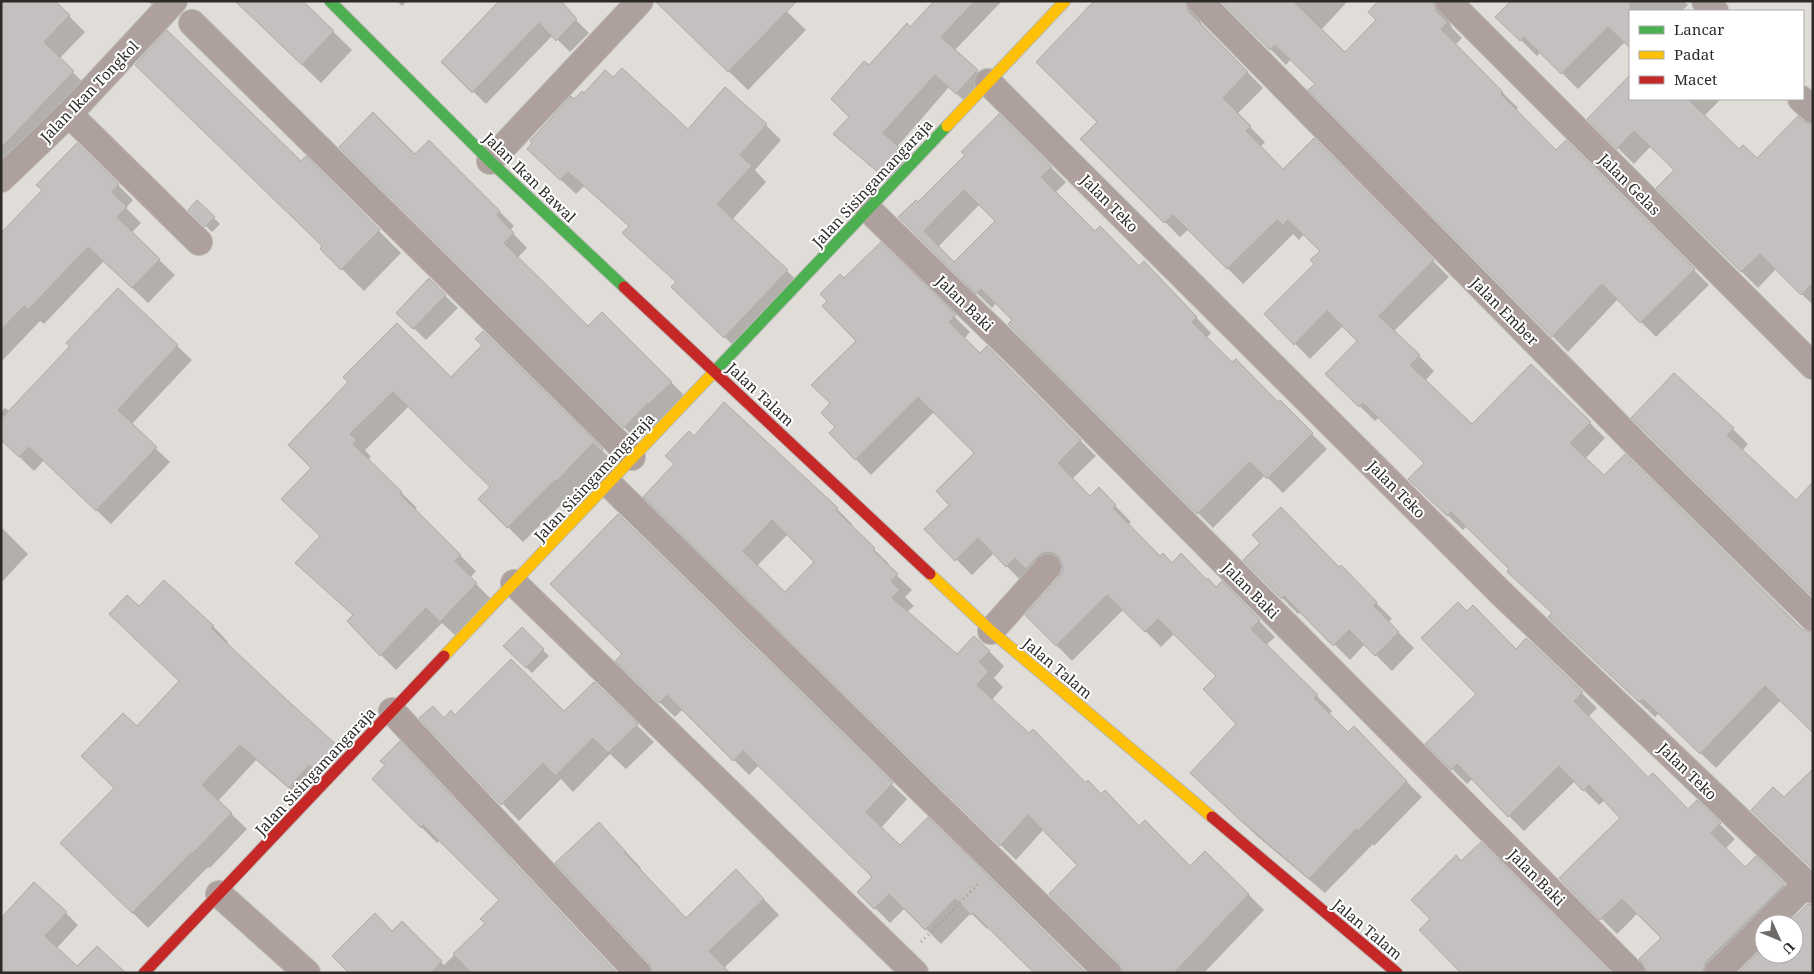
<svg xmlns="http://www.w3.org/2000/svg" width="1814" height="974" font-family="'Noto Serif',serif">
<rect width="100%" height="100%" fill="#e0ddd8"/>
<!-- shadow -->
<path fill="#0003" fill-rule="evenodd" d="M 148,1 L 158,1 L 153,6 Z
M 236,1 L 302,1 L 352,50 L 321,83 Z
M 397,1 L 407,1 L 402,6 Z
M 496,1 L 557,1 L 589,33 L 570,52 L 553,35 L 486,104 L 443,62 L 498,4 Z
M 776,1 L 806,30 L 748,90 L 685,29 Z
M 936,1 L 1002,1 L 954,51 L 991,85 L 970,106 L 949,87 L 897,147 L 915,164 L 894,187 L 835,134 L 850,117 L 869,67 L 911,29 Z
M 1097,1 L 1212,1 L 1201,12 L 1200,21 L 1204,28 L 1263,88 L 1237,114 L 1265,142 L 1260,147 L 1283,170 L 1314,140 L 1449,277 L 1394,331 L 1434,371 L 1425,381 L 1472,426 L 1590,423 L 1605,438 L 1585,459 L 1781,700 L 1716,768 L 1659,713 L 1655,717 L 1565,632 L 1553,613 L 1467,526 L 1463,530 L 1425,494 L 1426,463 L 1379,417 L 1375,421 L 1342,389 L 1358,341 L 1343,326 L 1310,359 L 1266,314 L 1315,265 L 1321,251 L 1304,234 L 1299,240 L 1293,234 L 1243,284 L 1189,229 L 1180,237 L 1081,139 L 1098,122 Z
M 1213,1 L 1348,1 L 1321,30 L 1345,53 L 1431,1 L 1448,19 L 1452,28 L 1462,38 L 1455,45 L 1518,108 L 1515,110 L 1556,151 L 1566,142 L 1709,285 L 1656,337 L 1618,299 L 1568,352 L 1310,90 L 1316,84 L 1291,59 L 1286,65 L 1227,5 L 1221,2 Z
M 1512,1 L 1684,1 L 1688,5 L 1682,11 L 1630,11 L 1630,47 L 1625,42 L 1578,89 L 1541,52 L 1537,56 L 1497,17 Z
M 1,9 L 69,16 L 85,32 L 59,59 L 89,88 L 1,175 Z
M 1630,77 L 1630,99 L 1721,99 L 1704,116 L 1738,151 L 1757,160 L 1810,126 L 1813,126 L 1813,305 L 1776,269 L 1758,288 L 1658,188 L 1676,170 L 1651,146 L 1634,164 L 1589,119 Z
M 613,79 L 688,130 L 766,125 L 781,140 L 755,170 L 766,182 L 732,220 L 803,286 L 740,352 L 688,302 L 677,283 L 629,226 L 584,186 L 576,194 L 544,164 L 574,101 Z
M 999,116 L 1066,182 L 1055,193 L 1095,233 L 1140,268 L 1159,278 L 1211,333 L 1206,338 L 1232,364 L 1278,404 L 1280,402 L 1327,449 L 1283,493 L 1265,475 L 1213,528 L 1010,324 L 1014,320 L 996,303 L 992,308 L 900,217 L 918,204 L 967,155 ZM 980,204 L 997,221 L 954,264 L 938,247 Z
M 429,141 L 514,226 L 510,230 L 527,248 L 517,258 L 588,328 L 602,314 L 685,396 L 638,441 L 341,147 L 415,156 Z
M 77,144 L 133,200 L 126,208 L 141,223 L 131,233 L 175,275 L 148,303 L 104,261 L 44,324 L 40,321 L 1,362 L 1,235 L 43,190 Z
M 306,158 L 401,253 L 364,291 L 322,249 L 324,247 L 301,163 Z
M 197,201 L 220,224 L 212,232 L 189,210 Z
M 881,244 L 970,332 L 964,339 L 980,354 L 987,347 L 1096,456 L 1072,479 L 1090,498 L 1099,489 L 1131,522 L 1128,524 L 1160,557 L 1207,581 L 1216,588 L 1222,583 L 1275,637 L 1266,645 L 1332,711 L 1329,714 L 1348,734 L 1354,728 L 1422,797 L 1374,846 L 1373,844 L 1325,893 L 1257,836 L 1207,788 L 1238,724 L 1217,676 L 1175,633 L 1161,647 L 1124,609 L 1072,661 L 1027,615 L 1061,577 L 1064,568 L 1022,582 L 994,553 L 972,575 L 926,529 L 950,505 L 976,453 L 934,412 L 871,475 L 830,433 L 837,427 L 832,403 L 857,341 L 844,280 Z
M 429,280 L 458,308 L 426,340 L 398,313 Z
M 118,289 L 192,360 L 131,425 L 170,462 L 111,524 L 44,460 L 34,471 L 1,439 L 1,412 L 5,408 L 10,412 L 71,346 Z
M 483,333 L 617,465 L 609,458 L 572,496 L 571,495 L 523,542 L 480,499 L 492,487 L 409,406 L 365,450 L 371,457 L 368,460 L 417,508 L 414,510 L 476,571 L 470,578 L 492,600 L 456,636 L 442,623 L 396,670 L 381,655 L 354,616 L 321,536 L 313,468 L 350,382 L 451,379 L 483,345 Z
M 724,404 L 837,509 L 852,524 L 850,526 L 889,564 L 887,566 L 912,590 L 905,597 L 914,606 L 907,612 L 957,656 L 989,651 L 1004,666 L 994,678 L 1003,687 L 992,700 L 1086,784 L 1191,868 L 1248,894 L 1264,910 L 1204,973 L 1124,973 L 1079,865 L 1044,829 L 1016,860 L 645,497 L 675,465 L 694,437 ZM 788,534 L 816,562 L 785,594 L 757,566 Z
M 1633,418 L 1733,429 L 1748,444 L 1742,451 L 1796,502 L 1813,595 Z
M 618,516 L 907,799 L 881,828 L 989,927 L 987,929 L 971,913 L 941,944 L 905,908 L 890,923 L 859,892 L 873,877 L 759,765 L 749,775 L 683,709 L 675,717 L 617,661 L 624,654 Z
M 1,527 L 28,554 L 1,583 Z
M 1245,560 L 1339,569 L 1341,567 L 1392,619 L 1388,622 L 1414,648 L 1392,671 L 1365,644 L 1350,660 L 1301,611 L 1298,614 Z
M 139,608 L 213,626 L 228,642 L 226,644 L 353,762 L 306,803 L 256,760 L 218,801 L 247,829 L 210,868 L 208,867 L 148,928 L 62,843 L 115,789 L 137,728 L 181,681 Z
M 1467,613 L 1516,650 L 1582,693 L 1597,708 L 1588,717 L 1649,779 L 1688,810 L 1697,802 L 1735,839 L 1725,849 L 1745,868 L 1784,885 L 1799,900 L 1726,973 L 1648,973 L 1663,938 L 1638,913 L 1617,934 L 1561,878 L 1622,818 L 1605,800 L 1599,805 L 1575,781 L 1524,831 L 1472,779 L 1467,784 L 1427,744 L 1478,694 Z
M 522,629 L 549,656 L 532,673 L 505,646 Z
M 594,683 L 654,742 L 626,769 L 610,754 L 573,792 L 561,779 L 519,821 L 421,718 L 444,719 L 456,716 L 564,713 Z
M 374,779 L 616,973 L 351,973 L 402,923 L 444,965 L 487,923 L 501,900 L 440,840 L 437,843 Z
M 615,840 L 641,868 L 639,870 L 686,919 L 752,887 L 779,915 L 724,968 L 654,973 Z
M 66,913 L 78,925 L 57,948 L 77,968 L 124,973 L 1,973 Z"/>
<!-- building -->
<path fill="#c3c0bf" stroke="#adaaa9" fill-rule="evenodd" d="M 1,1 L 55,1 L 70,15 L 44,42 L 74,71 L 1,148 Z
M 235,1 L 303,1 L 334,31 L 302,65 Z
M 499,1 L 561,1 L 577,19 L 556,41 L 539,23 L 472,93 L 441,62 Z
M 655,1 L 797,1 L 728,72 Z
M 934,1 L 975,1 L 941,37 L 978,70 L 956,94 L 935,75 L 883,133 L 902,150 L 880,174 L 833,134 L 849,117 L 831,99 L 864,61 L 869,65 L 907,23 L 910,27 Z
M 1094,1 L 1185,1 L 1189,12 L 1248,72 L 1223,98 L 1251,126 L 1246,131 L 1283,169 L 1314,138 L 1434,260 L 1379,316 L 1420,355 L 1410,365 L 1472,424 L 1531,364 L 1591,422 L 1570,443 L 1604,475 L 1625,454 L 1802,629 L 1813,633 L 1813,733 L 1765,686 L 1700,754 L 1643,699 L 1639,702 L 1548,617 L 1552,613 L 1507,572 L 1509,569 L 1451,512 L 1447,516 L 1408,479 L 1424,463 L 1363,403 L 1359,407 L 1325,374 L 1357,341 L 1327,311 L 1294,345 L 1264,314 L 1314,264 L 1310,260 L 1320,251 L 1288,220 L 1283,225 L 1277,220 L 1227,269 L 1173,215 L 1164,223 L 1080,139 L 1097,122 L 1036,62 Z
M 1221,1 L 1293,1 L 1345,52 L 1376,20 L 1368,12 L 1378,1 L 1432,1 L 1437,12 L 1448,22 L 1441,29 L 1503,92 L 1501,94 L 1556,150 L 1566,140 L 1695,269 L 1640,323 L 1602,284 L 1552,337 L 1308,90 L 1315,84 L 1275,45 L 1270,50 Z
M 1511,1 L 1630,1 L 1630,48 L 1608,27 L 1561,74 L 1524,37 L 1520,41 L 1495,17 Z
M 167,30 L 301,161 L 306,156 L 380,230 L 341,270 L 320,249 L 322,246 L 135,65 Z
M 622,68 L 688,129 L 725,87 L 767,124 L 740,155 L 752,166 L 717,204 L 788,270 L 724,338 L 671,287 L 676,282 L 622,233 L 629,226 L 568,172 L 560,180 L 527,149 L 532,143 L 530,141 L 571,96 L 574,99 L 582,91 L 584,93 L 605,70 L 613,77 Z
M 1630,75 L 1630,99 L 1688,99 L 1739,149 L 1743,145 L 1757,158 L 1798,116 L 1803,121 L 1813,125 L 1813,283 L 1801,295 L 1760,254 L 1741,272 L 1656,188 L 1674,170 L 1634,131 L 1617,149 L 1587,119 Z
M 373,112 L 415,154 L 429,140 L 500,211 L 497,215 L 514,233 L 504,243 L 588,326 L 602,312 L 672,382 L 649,404 L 648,403 L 624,428 L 339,147 Z
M 999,114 L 1052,167 L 1041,177 L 1095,231 L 1100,226 L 1139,266 L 1144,261 L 1197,317 L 1192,322 L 1232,362 L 1236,359 L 1278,402 L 1280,400 L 1313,433 L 1267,479 L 1250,462 L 1197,514 L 1008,324 L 1012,320 L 981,289 L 976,294 L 898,217 L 916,200 L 918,202 L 965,155 L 961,152 ZM 964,190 L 995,221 L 954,262 L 924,231 Z
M 77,143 L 119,184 L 112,192 L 127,207 L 117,217 L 160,259 L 132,288 L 88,247 L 28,310 L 24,306 L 1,330 L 1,233 L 42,190 L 36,185 Z
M 197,200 L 215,217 L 205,227 L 188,210 Z
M 881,242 L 956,315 L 949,322 L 980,353 L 987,346 L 1081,440 L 1058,463 L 1090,496 L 1099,487 L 1116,505 L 1113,508 L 1160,556 L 1163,553 L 1172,563 L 1181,553 L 1207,580 L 1208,578 L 1216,587 L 1222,581 L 1260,620 L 1251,629 L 1318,695 L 1314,698 L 1348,732 L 1354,726 L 1407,781 L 1358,831 L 1356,829 L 1309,879 L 1240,820 L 1190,773 L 1236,724 L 1203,689 L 1216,676 L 1158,619 L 1145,632 L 1107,595 L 1056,646 L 1025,615 L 1059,577 L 1063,570 L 1062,563 L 1058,556 L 1051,552 L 1043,553 L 1037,557 L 1026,569 L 1015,558 L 1006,567 L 978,538 L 955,561 L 924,529 L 949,505 L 936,491 L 974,453 L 918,397 L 855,460 L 829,433 L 835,427 L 821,413 L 830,403 L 811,385 L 856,341 L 822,306 L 827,301 L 820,294 L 840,274 L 844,278 Z
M 429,278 L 446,295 L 413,329 L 396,313 Z
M 118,288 L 178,345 L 118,410 L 157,447 L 96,511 L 29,447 L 19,457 L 1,440 L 1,419 L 70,346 L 66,343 Z
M 397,323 L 451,377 L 482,345 L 475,339 L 483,331 L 603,449 L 601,451 L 593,443 L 556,482 L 555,480 L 507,528 L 478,499 L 490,487 L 393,392 L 350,434 L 357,440 L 353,444 L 402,492 L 400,494 L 461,555 L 455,561 L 477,583 L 440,622 L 426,608 L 380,656 L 347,621 L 353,615 L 295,563 L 320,536 L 281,499 L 311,468 L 288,445 L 348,382 L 343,377 Z
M 1674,373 L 1734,428 L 1727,435 L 1796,500 L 1813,482 L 1813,597 L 1631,418 Z
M 724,402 L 838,508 L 836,510 L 875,548 L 873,550 L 898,574 L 891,581 L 900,590 L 892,598 L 957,654 L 974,636 L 990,651 L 979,662 L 989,671 L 977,685 L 1029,733 L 1033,729 L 1086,783 L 1088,780 L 1101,794 L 1105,790 L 1139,826 L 1145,820 L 1190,866 L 1205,851 L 1249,894 L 1174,973 L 1123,973 L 1118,962 L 1049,894 L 1077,865 L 1028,815 L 1000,846 L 643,497 L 674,464 L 665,456 L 689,431 L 694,436 ZM 772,520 L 814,562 L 785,592 L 743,551 Z
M 1281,507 L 1339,567 L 1341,565 L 1377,602 L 1374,606 L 1399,632 L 1375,656 L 1349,630 L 1333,646 L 1284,596 L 1282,599 L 1243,560 L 1260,543 L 1252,535 Z
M 618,514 L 893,783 L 866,812 L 900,845 L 928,817 L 1086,973 L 1034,973 L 973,913 L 971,915 L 955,899 L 925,930 L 889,894 L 874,909 L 857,892 L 872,877 L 743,751 L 733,761 L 667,695 L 659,703 L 615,661 L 622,654 L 550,584 Z
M 164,580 L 214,626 L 211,628 L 286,699 L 338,746 L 315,770 L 309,765 L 289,788 L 240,745 L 202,785 L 232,813 L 193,853 L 192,852 L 132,913 L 60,843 L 114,788 L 81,756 L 123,713 L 137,726 L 179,681 L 109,614 L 127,595 L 139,606 Z
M 1458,602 L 1467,611 L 1473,605 L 1516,649 L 1526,638 L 1583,692 L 1574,701 L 1648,777 L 1653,773 L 1688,809 L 1697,800 L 1721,823 L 1711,833 L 1745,867 L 1756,856 L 1785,884 L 1706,962 L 1702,973 L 1647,973 L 1646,969 L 1639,959 L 1661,938 L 1622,899 L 1600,920 L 1559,878 L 1620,818 L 1589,785 L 1583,791 L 1559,766 L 1508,817 L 1457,764 L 1451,770 L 1425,744 L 1476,694 L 1421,638 Z
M 522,627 L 544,649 L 526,668 L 503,646 Z
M 511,659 L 564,711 L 594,682 L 638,724 L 608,753 L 593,738 L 555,776 L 543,763 L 501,805 L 419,718 L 433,706 L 444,718 L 451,710 L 455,715 Z
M 400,741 L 617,973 L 471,973 L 453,954 L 485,923 L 480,919 L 499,900 L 423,825 L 421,828 L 372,779 L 385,765 L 380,761 Z
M 1813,769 L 1813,869 L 1751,810 L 1773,787 L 1784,797 Z
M 599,822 L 626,852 L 625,853 L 686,918 L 736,869 L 764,899 L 709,951 L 730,973 L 653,973 L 649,963 L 555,863 Z
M 1481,842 L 1611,973 L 1461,973 L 1419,930 L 1430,919 L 1411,900 L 1456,855 L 1461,861 Z
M 34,882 L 67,912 L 45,936 L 77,966 L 97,946 L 126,973 L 1,973 L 1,918 Z
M 1808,904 L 1813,905 L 1813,973 L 1738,973 L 1764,947 L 1764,954 L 1794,954 L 1794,924 L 1787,924 Z
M 375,913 L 392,931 L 402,921 L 442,961 L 431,973 L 349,973 L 332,956 Z"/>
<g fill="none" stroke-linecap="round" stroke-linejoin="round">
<!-- street casing -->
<g stroke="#bbb9b6" stroke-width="28">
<path id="street" d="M 1200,1 L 1638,446 L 1813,618
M 1448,1 L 1813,366
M 1705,1 L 1715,11
M 192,23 L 632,457
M 988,82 L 1505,597 L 1813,890
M 1801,99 L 1813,110
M 69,114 L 199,242
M 490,161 L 640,1
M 1,179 L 69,114 L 174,1
M 868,209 L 1022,359 L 1632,973
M 608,483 L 1108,973
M 514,583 L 915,973
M 991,631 L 1048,567
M 392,711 L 638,973
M 219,894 L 307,973
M 1766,924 L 1806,884
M 1717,973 L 1764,926"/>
</g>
<!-- fast casing -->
<g stroke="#bbb9b6" stroke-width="13">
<path id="fast" d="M 330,1 L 490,161 L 624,287
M 714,372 L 947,126"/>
</g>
<!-- slow casing -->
<g stroke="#bbb9b6" stroke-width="13">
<path id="slow" d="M 947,126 L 1065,1
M 930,574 L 991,631 L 1212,817
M 444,656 L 714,372"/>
</g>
<!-- jam casing -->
<g stroke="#bbb9b6" stroke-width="13">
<path id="jam" d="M 624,287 L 930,574
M 1212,817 L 1397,973
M 144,973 L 444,656"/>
</g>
<!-- path -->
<path stroke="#a69c98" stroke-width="3" stroke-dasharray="1 4" stroke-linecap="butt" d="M 921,942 L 978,884"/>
<!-- street -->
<use href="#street" stroke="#aea09c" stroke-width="26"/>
<!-- fast -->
<use href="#fast" stroke="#4caf50" stroke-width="11"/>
<!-- slow -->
<use href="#slow" stroke="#ffc107" stroke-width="11"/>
<!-- jam -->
<use href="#jam" stroke="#c62828" stroke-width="11"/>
</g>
<g text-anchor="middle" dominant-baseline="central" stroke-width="4" stroke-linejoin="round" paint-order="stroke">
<!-- street labels -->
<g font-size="15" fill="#2d2b28" stroke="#fff">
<text transform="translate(89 91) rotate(-46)">Jalan Ikan Tongkol</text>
<text transform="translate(530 177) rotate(44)">Jalan Ikan Bawal</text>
<text transform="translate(872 183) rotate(-47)">Jalan Sisingamangaraja</text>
<text transform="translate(1630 184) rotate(45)">Jalan Gelas</text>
<text transform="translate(1110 203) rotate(45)">Jalan Teko</text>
<text transform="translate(965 303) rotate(44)">Jalan Baki</text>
<text transform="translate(1505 311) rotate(45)">Jalan Ember</text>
<text transform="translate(761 394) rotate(43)">Jalan Talam</text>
<text transform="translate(594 477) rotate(-47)">Jalan Sisingamangaraja</text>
<text transform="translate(1397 489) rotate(45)">Jalan Teko</text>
<text transform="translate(1251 590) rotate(45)">Jalan Baki</text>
<text transform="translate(1058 668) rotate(40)">Jalan Talam</text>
<text transform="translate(315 771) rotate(-47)">Jalan Sisingamangaraja</text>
<text transform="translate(1688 771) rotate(44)">Jalan Teko</text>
<text transform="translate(1537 877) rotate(45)">Jalan Baki</text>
<text transform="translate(1368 929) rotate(40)">Jalan Talam</text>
</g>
</g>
<!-- border -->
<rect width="1814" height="974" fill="none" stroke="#2d2b28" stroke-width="5"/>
<!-- legend -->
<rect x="1629" y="10" width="175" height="90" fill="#ffffff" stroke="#abaaa9"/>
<rect x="1639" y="26" width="25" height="8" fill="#4caf50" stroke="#abaaa9"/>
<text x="1674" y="35" font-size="15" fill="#2d2b28">Lancar</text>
<rect x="1639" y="51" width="25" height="8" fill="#ffc107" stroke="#abaaa9"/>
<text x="1674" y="60" font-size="15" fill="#2d2b28">Padat</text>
<rect x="1639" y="76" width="25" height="8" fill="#c62828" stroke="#abaaa9"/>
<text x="1674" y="85" font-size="15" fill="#2d2b28">Macet</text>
<!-- north arrow -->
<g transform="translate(1779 939) rotate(134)"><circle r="24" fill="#ffffff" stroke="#abaaa9"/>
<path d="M0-4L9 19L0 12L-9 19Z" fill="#6c6966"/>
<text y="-8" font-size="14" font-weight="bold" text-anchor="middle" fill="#2d2b28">U</text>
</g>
</svg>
